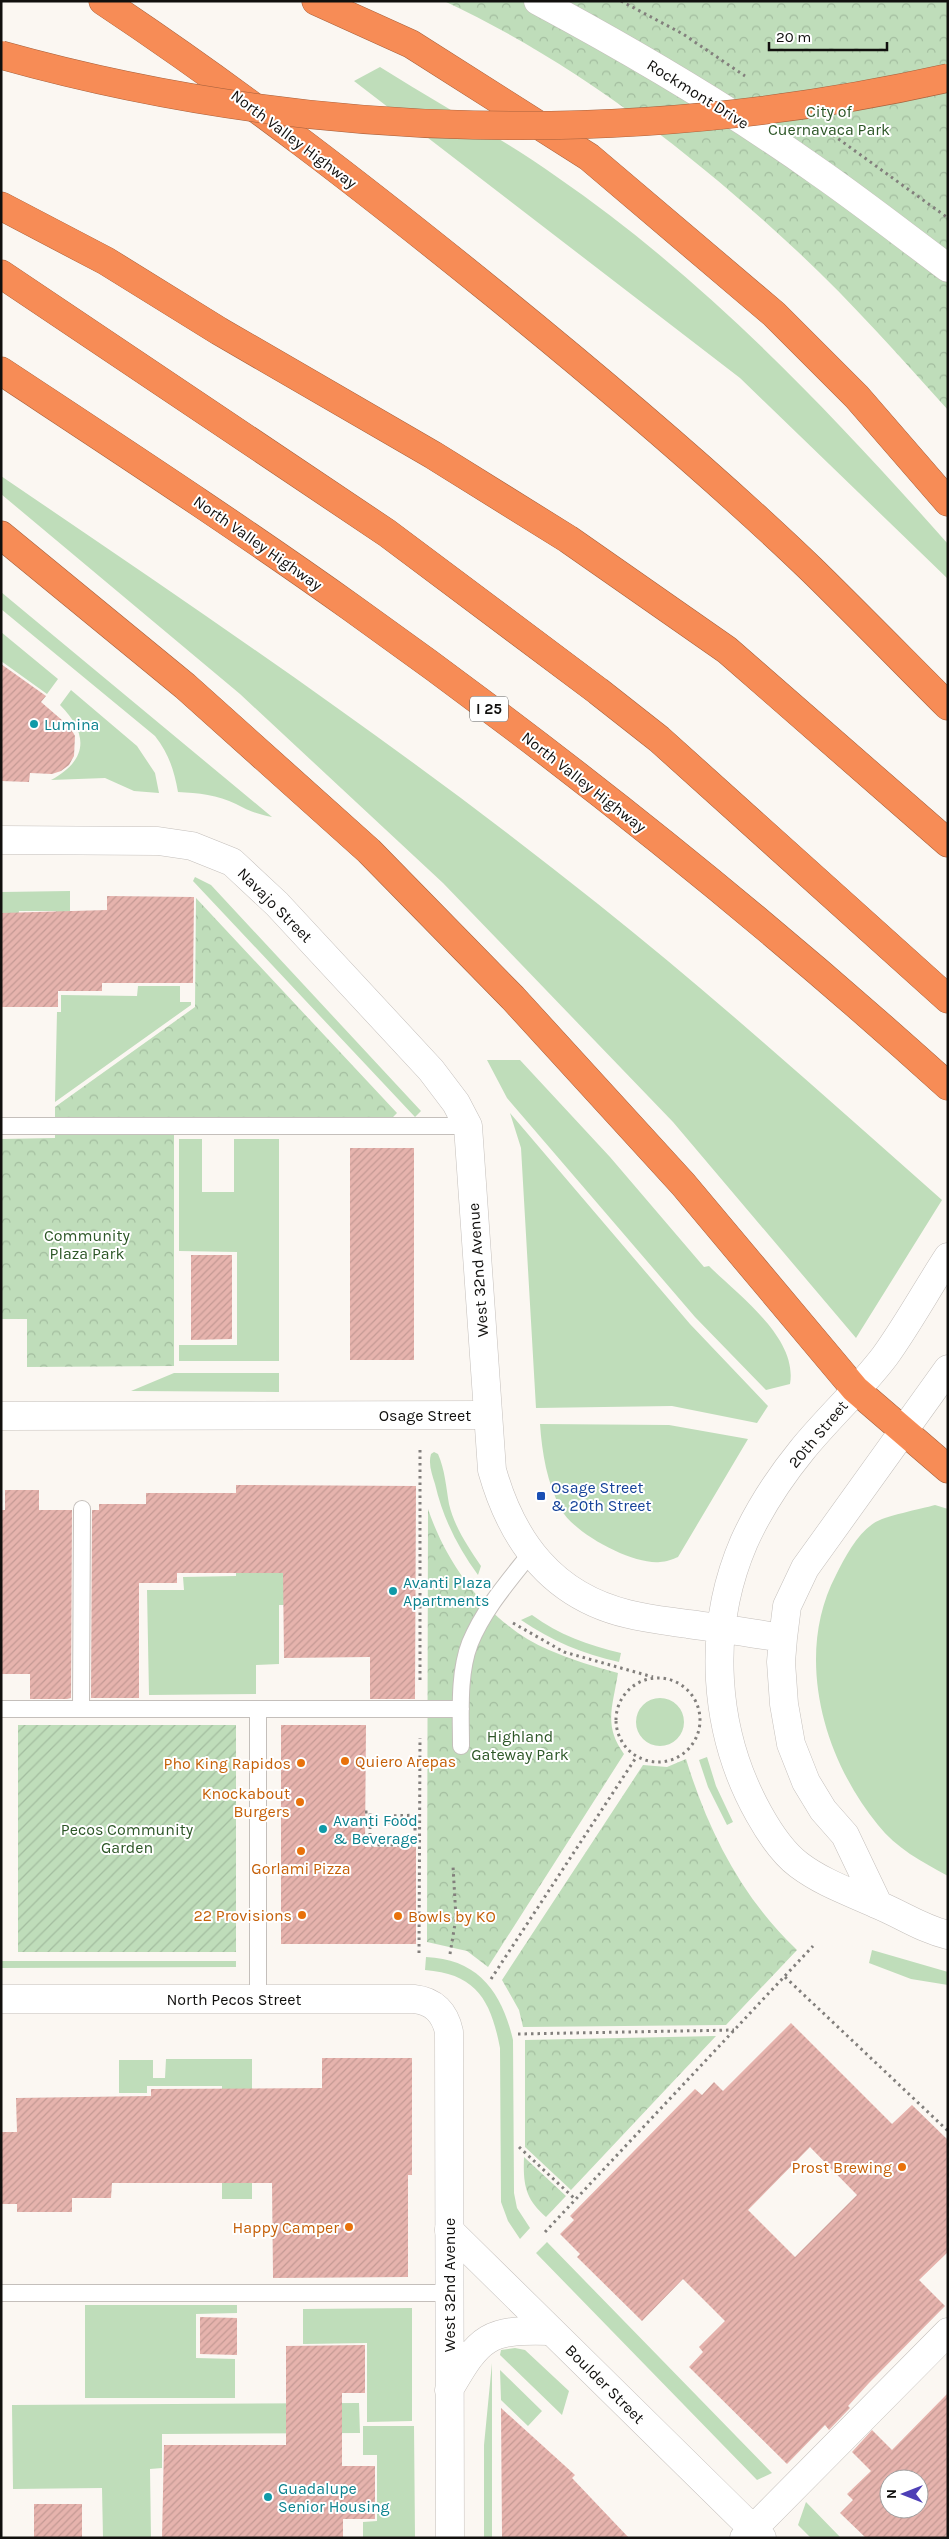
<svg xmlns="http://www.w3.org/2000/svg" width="949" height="2539" font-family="Karla,sans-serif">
<defs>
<pattern id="park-crowns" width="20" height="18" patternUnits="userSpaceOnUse" patternTransform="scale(1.25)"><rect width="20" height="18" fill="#bfddba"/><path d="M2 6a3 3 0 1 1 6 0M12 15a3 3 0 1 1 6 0" fill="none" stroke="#a3bd9f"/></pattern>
<pattern id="garden-furrows" width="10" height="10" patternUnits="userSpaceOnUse" patternTransform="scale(1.25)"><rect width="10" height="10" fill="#bfddba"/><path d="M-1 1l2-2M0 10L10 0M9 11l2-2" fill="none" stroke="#a3bd9f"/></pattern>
<pattern id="building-hatch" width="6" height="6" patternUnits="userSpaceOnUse" patternTransform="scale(1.25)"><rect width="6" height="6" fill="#e6b3ad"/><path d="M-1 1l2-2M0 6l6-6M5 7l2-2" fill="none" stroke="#c49994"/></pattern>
</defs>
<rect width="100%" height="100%" fill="#fbf7f2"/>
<!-- grass -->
<path fill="#bfddba" d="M 380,67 C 439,104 500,137 557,177 C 704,278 830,411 948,544 L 948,579 L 740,378 L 354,81 Z
M 1,476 C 204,614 407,751 598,904 C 716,998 829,1100 942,1200 L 856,1338 L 673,1122 L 443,883 L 240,694 L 1,494 Z
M 1,592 L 272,817 C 257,814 249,811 236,804 C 218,795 198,793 178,792 C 174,770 169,754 155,736 L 1,609 Z
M 1,632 L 58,679 L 47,694 L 1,661 Z
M 71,690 L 137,746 L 155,773 L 159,793 L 134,791 L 105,778 L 51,780 C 88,760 89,734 60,705 Z
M 195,877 L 211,885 L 421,1111 L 415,1117 L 193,881 Z
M 70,891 L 70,918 L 57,919 L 56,911 L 19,911 L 18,922 L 3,924 L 1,892 Z
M 138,986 L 180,986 L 180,1002 L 191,1002 L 191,1005 L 55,1102 L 57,1012 L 61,1012 L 61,995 L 137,996 Z
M 487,1060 L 520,1060 L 610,1157 L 704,1267 L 709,1266 C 739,1296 798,1338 790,1384 L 766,1390 L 695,1317 L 507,1098 Z
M 510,1113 L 690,1324 L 768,1406 L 757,1423 L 672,1406 L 536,1408 L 521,1148 Z
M 179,1139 L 202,1139 L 202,1192 L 234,1192 L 234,1139 L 279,1139 L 279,1361 L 179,1361 L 179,1345 L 237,1345 L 237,1252 L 179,1251 Z
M 174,1373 L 279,1373 L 279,1392 L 131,1391 Z
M 540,1424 L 669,1425 L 748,1439 L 678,1557 C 673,1559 666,1562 660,1562 C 633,1565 573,1533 561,1509 C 547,1483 542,1453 540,1424 Z
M 434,1452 L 438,1454 C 445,1470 446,1487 449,1504 C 454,1526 468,1547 481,1566 L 478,1575 C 457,1546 443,1518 435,1484 C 432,1474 428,1464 431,1454 Z
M 935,1505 L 948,1509 L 948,1876 C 922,1862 896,1848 878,1825 C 823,1758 794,1655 836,1575 C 845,1557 857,1534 874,1523 C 884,1516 921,1509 935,1505 Z
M 288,1568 L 289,1605 L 279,1605 L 279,1664 L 256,1665 L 256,1694 L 149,1695 L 147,1590 L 184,1590 L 183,1577 L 236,1576 L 236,1569 Z
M 532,1615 C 559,1635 588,1645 621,1653 L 619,1662 C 583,1654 552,1641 521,1620 Z
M636 1722a24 24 0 1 1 48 0a24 24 0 1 1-48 0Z
M 707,1757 L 716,1786 L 733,1822 L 727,1825 L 708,1787 L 699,1760 Z
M 872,1950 L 948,1972 L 948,1985 L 911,1979 L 869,1963 Z
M 426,1957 C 478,1959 502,1992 513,2040 L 514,2193 L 517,2208 L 530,2228 L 520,2239 L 508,2221 L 501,2202 L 500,2048 C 491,2001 477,1974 425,1970 Z
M 1,1961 L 236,1961 L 236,1967 L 1,1968 Z
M 166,2059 L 252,2059 L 252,2199 L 222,2199 L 222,2086 L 147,2086 L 147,2093 L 119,2093 L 119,2060 L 153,2060 L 153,2078 L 165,2078 Z
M 547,2242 L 772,2473 L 757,2480 L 536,2253 Z
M 85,2305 L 237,2305 L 237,2313 L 196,2314 L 196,2358 L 235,2359 L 235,2398 L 85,2398 Z
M 412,2308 L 412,2421 L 367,2422 L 367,2343 L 303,2344 L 303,2309 Z
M 515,2348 L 525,2350 L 569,2391 L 562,2415 L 500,2355 L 501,2350 Z
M 492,2363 L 492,2538 L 484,2538 L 484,2445 Z
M 500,2370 L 542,2411 L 528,2426 L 501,2400 Z
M 359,2403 L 360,2433 L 162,2434 L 162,2468 L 150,2469 L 151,2538 L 103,2538 L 102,2488 L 13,2489 L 12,2405 Z
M 363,2426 L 414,2426 L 415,2538 L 363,2538 L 363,2522 L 377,2521 L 377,2455 L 363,2455 Z
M 806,2502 L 841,2538 L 811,2538 L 798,2525 Z"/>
<!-- park -->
<path fill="url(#park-crowns)" d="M 444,1 L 948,1 L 948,410 C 899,356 850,300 797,251 C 692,153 575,62 444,1 Z
M 196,898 L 397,1113 L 390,1120 L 174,1120 L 174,1366 L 27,1367 L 27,1319 L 1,1319 L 1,1139 L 55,1138 L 55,1107 L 195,1007 Z
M 428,1509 C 448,1568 491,1625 549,1650 C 572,1660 595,1667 618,1673 C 613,1706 603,1725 624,1754 L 488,1967 L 467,1951 L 427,1942 Z
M 686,1759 C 708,1831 742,1898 797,1950 L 726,2025 L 523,2027 L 519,2010 L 502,1980 L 643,1765 L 667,1767 Z
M 716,2036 L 571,2190 L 525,2147 L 525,2040 Z
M 524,2157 L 566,2196 L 546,2217 C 525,2199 523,2184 524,2157 Z"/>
<!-- garden -->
<path fill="url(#garden-furrows)" d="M 18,1725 L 236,1725 L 236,1952 L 18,1952 Z"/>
<!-- building -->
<path fill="url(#building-hatch)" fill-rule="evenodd" d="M 1,664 L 46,696 L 41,702 L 70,727 L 75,736 L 74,756 L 69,765 L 61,771 L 52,774 L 30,773 L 29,782 L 1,781 Z
M 107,896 L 194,897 L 193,983 L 102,983 L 102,991 L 58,991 L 58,1007 L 1,1007 L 1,913 L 107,910 Z
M 350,1148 L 414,1148 L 414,1360 L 350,1360 Z
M 191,1255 L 232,1255 L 232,1339 L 191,1340 Z
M 236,1485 L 416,1486 L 415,1699 L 370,1699 L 370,1657 L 284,1658 L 283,1573 L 177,1573 L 177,1583 L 139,1583 L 139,1698 L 91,1698 L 92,1510 L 99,1510 L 99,1504 L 146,1504 L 146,1493 L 236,1493 Z
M 5,1490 L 39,1490 L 39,1510 L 72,1510 L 71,1698 L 67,1699 L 30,1699 L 30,1674 L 1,1674 L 1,1510 L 5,1510 Z
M 281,1725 L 366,1725 L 365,1847 L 416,1847 L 416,1944 L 281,1944 Z
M 791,2023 L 892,2124 L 912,2105 L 948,2140 L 948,2252 L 919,2280 L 945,2306 L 869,2383 L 848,2406 L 850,2408 L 829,2430 L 825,2425 L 787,2464 L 689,2367 L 703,2352 L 699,2347 L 725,2321 L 683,2279 L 642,2321 L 577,2257 L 580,2254 L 560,2234 L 574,2220 L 570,2216 L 695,2089 L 702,2095 L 714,2082 L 723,2091 ZM 810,2147 L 857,2195 L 795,2257 L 748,2210 Z
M 322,2058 L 412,2058 L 412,2175 L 408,2175 L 408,2277 L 273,2278 L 272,2183 L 112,2183 L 111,2198 L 72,2198 L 72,2212 L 17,2212 L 17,2204 L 1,2204 L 1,2132 L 17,2132 L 16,2098 L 151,2096 L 151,2089 L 322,2088 Z
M 200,2317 L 237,2318 L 237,2355 L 200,2354 Z
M 365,2345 L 365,2393 L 342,2393 L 342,2466 L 375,2466 L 375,2519 L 343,2519 L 343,2538 L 162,2538 L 164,2445 L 286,2445 L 286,2346 Z
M 948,2393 L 948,2538 L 866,2538 L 840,2513 L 853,2500 L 847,2494 L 871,2471 L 852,2452 L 872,2430 L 892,2450 ZM 889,2479 L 919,2479 L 919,2509 L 889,2509 Z
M 501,2408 L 575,2475 L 572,2478 L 629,2538 L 502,2538 Z
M 34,2504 L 82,2504 L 82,2538 L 34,2538 Z"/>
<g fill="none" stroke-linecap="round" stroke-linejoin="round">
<!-- lane casing -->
<g stroke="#c4bfbb" stroke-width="18">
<path id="lane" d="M 1,1126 L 468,1126
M 1,1709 L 461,1709
M 81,1709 L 82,1509
M 258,1709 L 258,1999
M 461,1746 C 461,1713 458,1674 470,1643 C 484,1609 508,1582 530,1554
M 2,2293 L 449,2293"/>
</g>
<!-- street casing -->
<g stroke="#c4bfbb" stroke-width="29">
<path id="street" d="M 1,1416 L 487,1415
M 449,2230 L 762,2538
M 744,2538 L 948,2332"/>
</g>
<!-- secondary casing -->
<g stroke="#c4bfbb" stroke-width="29">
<path id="secondary" d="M 538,1 C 635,53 730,109 820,173 C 863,203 905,236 948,268
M 1,840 L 158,841 L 192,846 L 232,862 L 277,904 L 431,1070 L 456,1103 L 468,1126 L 492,1470 C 512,1541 552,1596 628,1614 C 648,1619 668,1621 688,1624 C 720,1628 751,1633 783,1638
M 948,1257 C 927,1289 908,1324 885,1356 C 860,1389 828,1418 802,1450 C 780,1477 758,1511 744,1542 C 706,1630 713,1732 759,1814 C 769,1832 782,1852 799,1865 C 823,1883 850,1892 876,1904 C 901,1914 922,1929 948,1935
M 878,1904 L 845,1835 L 823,1810 L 806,1782 L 791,1744 L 784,1704 L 781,1662 L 783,1638 L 787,1606 L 805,1568 L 948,1369
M 1,1999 L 414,1999 C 434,2001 445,2013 449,2032 L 450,2538
M 449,2390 C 480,2336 488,2329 551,2331"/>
</g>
<!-- highway casing -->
<g stroke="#a6613d" stroke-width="29">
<path id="highway" d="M 103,1 C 240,92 370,193 497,296 C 604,383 711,473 811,569 C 857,614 902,660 948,706
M 316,1 L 411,44 L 589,157 L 774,314 L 857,397 L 948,502
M 1,206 L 106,261 L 219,331 L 433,455 L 568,539 L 727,650 L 948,843
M 1,274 L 387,533 L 598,691 L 659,739 L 948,999
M 1,371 C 119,449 237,526 352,608 C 560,756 759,915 948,1086
M 1,535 L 185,686 L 369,851 L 513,998 L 683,1184 L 855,1389 L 948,1469"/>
</g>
<!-- path -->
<path stroke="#827f7c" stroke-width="3" stroke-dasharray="2.5 4" stroke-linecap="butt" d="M 621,1 L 683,34 L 745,76
M 833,135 L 948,218
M 420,1450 L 420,1681
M 513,1623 L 564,1652 L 653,1677
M616 1720a42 42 0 1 1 84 0a42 42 0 1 1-84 0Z
M 365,1812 L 370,1812 L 370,1845 L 415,1845 L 415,1822 L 389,1822 L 389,1816 L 419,1815
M 419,1953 L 420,1738
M 450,1954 L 456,1918 L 453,1866
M 785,1977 L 948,2131
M 491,1979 L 637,1756
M 518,2034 L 734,2030
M 519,2147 L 575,2199
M 545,2232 L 813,1946"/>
<!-- lane -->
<use href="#lane" stroke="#fff" stroke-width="16"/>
<!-- street -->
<use href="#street" stroke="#fff" stroke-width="28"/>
<!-- secondary -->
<use href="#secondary" stroke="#fff" stroke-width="28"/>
<!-- highway -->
<use href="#highway" stroke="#f78c56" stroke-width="28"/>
<!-- highway-bridge casing -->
<g stroke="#a6613d" stroke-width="29" stroke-linecap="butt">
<path id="highway-bridge" d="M 1,55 C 308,141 637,148 948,78"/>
</g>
<!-- highway-bridge -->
<use href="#highway-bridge" stroke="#f78c56" stroke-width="28"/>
</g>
<!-- markers -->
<g fill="#0f9aa8" stroke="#fff" stroke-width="2">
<circle cx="34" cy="724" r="5"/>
<circle cx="393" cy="1591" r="5"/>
<circle cx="323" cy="1829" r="5"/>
<circle cx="268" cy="2497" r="5"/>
</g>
<rect fill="#1a4fb4" stroke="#fff" stroke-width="2" x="536" y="1491" width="10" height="10" rx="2.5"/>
<g fill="#e8710a" stroke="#fff" stroke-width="2">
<circle cx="345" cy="1761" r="5"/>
<circle cx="301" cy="1763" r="5"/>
<circle cx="300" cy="1802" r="5"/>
<circle cx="301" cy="1851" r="5"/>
<circle cx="302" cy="1915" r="5"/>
<circle cx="398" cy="1916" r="5"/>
<circle cx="902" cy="2167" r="5"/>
<circle cx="349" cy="2227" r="5"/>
</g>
<g text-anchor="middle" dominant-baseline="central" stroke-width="4" stroke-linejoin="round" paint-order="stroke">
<!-- shield labels -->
<rect fill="#fff" stroke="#585856" stroke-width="1" x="470" y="696.5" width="38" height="25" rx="4"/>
<g font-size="15" font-weight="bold" fill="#11100e">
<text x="489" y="709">I 25</text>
</g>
<!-- street labels -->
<g font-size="16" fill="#11100e" stroke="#fff">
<text transform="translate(698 94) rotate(32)">Rockmont Drive</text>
<text transform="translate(294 139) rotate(37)">North Valley Highway</text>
<text transform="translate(258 543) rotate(35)">North Valley Highway</text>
<text transform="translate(584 782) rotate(38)">North Valley Highway</text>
<text transform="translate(275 905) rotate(45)">Navajo Street</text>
<text transform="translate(478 1270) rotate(-94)">West 32nd Avenue</text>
<text x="425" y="1415">Osage Street</text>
<text transform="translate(818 1434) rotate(-50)">20th Street</text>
<text x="234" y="1999">North Pecos Street</text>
<text transform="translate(449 2285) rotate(-90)">West 32nd Avenue</text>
<text transform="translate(605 2384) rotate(45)">Boulder Street</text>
</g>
<!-- park labels -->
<g font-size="16" fill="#2c5626" stroke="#fff">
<text x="829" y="111">City of<tspan x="829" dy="18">Cuernavaca Park</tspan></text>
<text x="87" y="1235">Community<tspan x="87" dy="18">Plaza Park</tspan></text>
<text x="520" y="1736">Highland<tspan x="520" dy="18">Gateway Park</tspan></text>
<text x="127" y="1829">Pecos Community<tspan x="127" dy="18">Garden</tspan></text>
</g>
<!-- culture labels -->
<g font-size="16" fill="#0d838f" stroke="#fff" text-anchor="start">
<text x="44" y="724">Lumina</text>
<text x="403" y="1582">Avanti Plaza<tspan x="403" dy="18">Apartments</tspan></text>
<text x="333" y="1820">Avanti Food<tspan x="333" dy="18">&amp; Beverage</tspan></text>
<text x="278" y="2488">Guadalupe<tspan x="278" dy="18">Senior Housing</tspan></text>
</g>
<!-- transit labels -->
<g font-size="16" fill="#164399" stroke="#fff" text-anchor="start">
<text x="551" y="1487">Osage Street<tspan x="551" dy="18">&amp; 20th Street</tspan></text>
</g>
<!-- food labels -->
<g font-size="16" fill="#c56008" stroke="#fff" text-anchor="end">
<text x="355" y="1761" text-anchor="start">Quiero Arepas</text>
<text x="291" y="1763">Pho King Rapidos</text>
<text x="290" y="1793">Knockabout<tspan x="290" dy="18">Burgers</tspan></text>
<text x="301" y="1868" text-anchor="middle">Gorlami Pizza</text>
<text x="292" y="1915">22 Provisions</text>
<text x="408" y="1916" text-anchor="start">Bowls by KO</text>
<text x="892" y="2167">Prost Brewing</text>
<text x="339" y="2227">Happy Camper</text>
</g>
</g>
<!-- border -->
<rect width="949" height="2539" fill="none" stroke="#11100e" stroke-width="5"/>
<!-- north arrow -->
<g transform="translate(904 2494) rotate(270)"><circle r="24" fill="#ffffff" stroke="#a09f9f"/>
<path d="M0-4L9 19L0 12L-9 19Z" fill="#4d3fb6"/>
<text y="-8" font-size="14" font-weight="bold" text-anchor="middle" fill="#11100e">N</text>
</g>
<!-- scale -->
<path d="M769 42v8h118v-8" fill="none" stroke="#11100e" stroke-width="2.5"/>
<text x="776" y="42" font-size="15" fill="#11100e" stroke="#ffffff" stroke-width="4" paint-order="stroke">20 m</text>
</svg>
